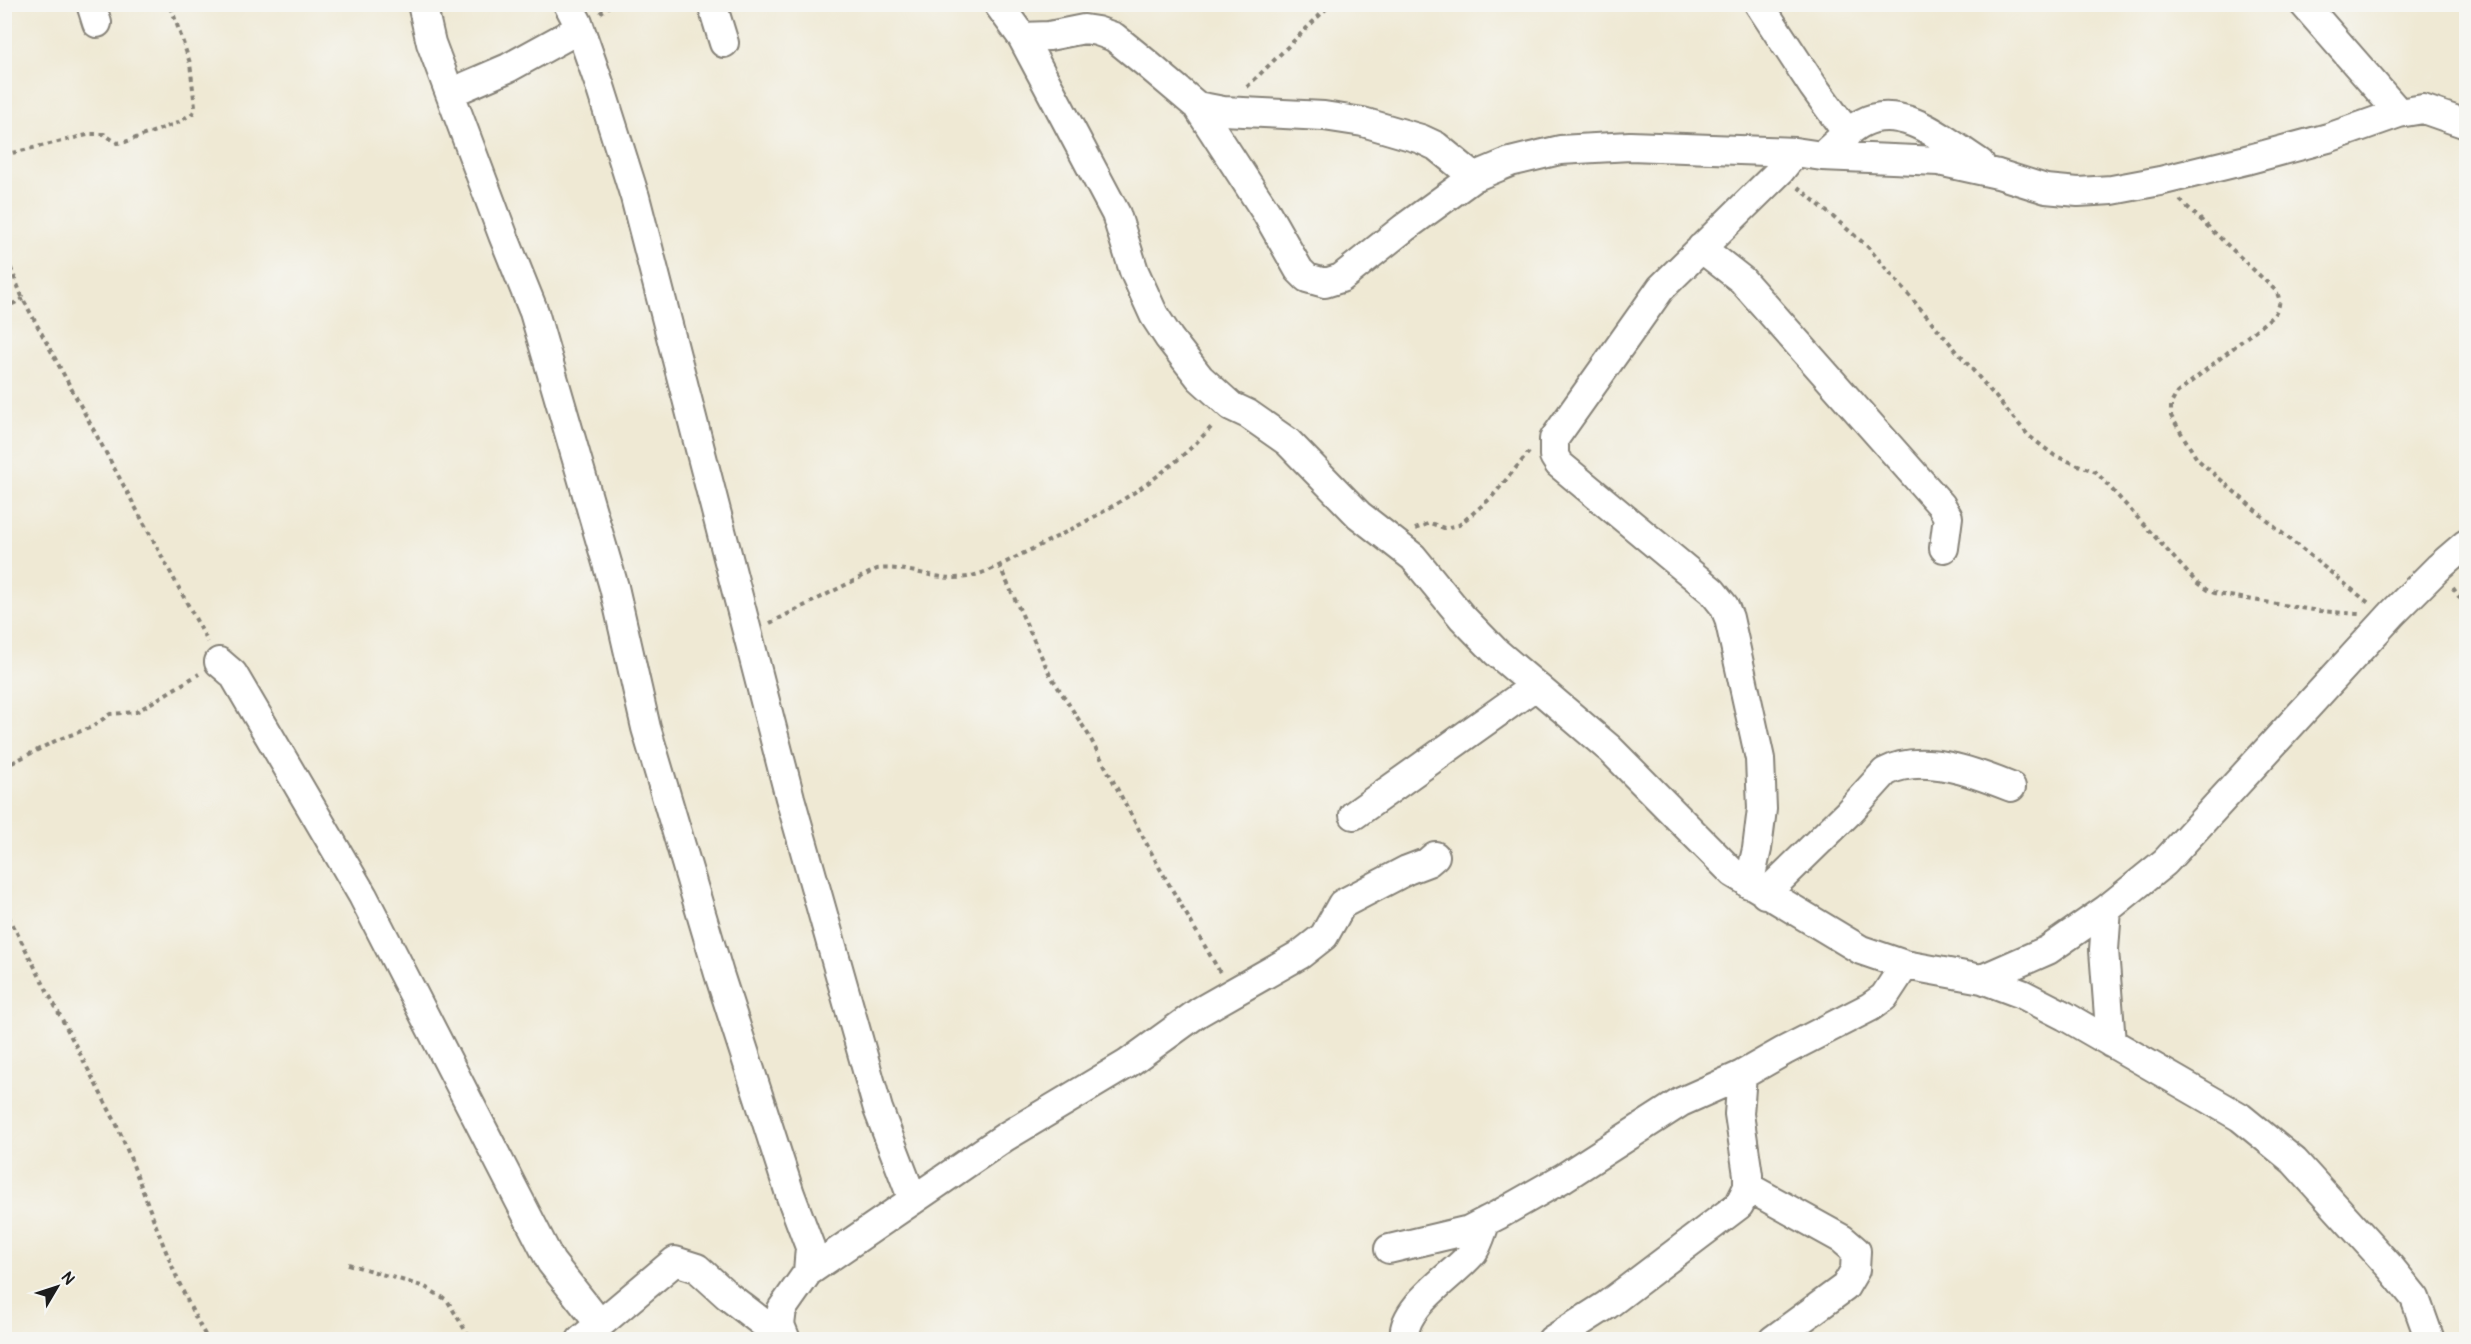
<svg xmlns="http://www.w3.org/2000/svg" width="2471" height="1344" font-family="Pangolin,sans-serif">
<rect width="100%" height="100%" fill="#f6f6f2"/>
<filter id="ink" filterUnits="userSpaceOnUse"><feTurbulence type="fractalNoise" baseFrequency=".0167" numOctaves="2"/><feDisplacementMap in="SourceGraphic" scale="12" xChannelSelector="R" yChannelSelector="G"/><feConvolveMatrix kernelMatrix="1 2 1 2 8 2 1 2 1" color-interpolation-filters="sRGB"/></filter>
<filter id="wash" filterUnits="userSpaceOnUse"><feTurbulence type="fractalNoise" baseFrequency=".008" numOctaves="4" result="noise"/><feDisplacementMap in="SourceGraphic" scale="24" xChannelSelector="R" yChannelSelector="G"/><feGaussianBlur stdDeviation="1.35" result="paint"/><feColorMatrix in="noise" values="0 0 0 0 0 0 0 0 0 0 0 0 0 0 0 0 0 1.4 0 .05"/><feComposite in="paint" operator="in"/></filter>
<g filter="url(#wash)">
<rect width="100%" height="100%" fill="#efe9d4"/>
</g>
<g filter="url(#ink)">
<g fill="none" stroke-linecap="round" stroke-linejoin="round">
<!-- minor casing -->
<g stroke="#868278" stroke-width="32">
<path id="minor" d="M 91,4 L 97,23
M 422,4 L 431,43 L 503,235 L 534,312 L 614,587 L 646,728 L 719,974 L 790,1194 L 810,1247 L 808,1272 L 782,1309 L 780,1325 L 786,1340
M 568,4 L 578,23 L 599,83 L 635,197 L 790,798 L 878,1109 L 913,1200
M 712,4 L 724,43
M 998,4 L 1022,37 L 1116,214 L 1134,271 L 1154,315 L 1169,338 L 1200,378 L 1231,406 L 1248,414 L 1288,442 L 1359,515 L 1413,557 L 1462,617 L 1496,652 L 1610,749 L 1733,873 L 1861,950 L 1905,965 L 1982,979 L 2022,994 L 2065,1016 L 2240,1117 L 2294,1161 L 2390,1267 L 2415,1298 L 2430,1340
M 1759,4 L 1813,86 L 1848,134
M 2304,4 L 2399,113
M 1022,37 L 1049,36 L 1084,29 L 1097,31 L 1114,37 L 1146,63 L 1197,106 L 1266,212 L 1299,270 L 1307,278 L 1325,283 L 1341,278 L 1404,228 L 1474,177 L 1510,162 L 1560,150 L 1630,146 L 1795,152 L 1822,156 L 1939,161 L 1998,174 L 2046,189 L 2078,192 L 2112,190 L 2160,181 L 2246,160 L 2328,138 L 2399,113 L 2423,109 L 2466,124
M 450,93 L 508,68 L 579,29
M 1197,106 L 1223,111 L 1324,116 L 1363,122 L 1421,139 L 1436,146 L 1474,177
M 1822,156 C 1834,145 1847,131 1862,123 C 1902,101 1948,143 1980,163
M 1701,248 L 1742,280 L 1941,505 L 1948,517 L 1944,548
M 219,662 L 233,674 L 363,896 L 551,1262 L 599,1323
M 1354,815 L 1535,686
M 1749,884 L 1757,849 L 1762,809 L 1760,759 L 1729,618 L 1724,606 L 1712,591 L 1559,464 L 1554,456 L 1554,439 L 1661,288 L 1780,171 L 1795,152
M 1765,894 L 1848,813 L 1885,772 C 1922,752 1976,773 2011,787
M 1982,979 L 2048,950 L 2107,909
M 2111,1043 L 2104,950 L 2107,909 L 2165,862 L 2393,613 L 2438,568 L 2466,544
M 1748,1187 L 1842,1239 L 1856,1251 L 1855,1270 L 1845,1287 L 1773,1340
M 1389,1249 L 1469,1230 L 1498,1215 L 1563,1178 L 1681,1102 L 1742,1075 L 1784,1051 L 1870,1007 L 1884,997 L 1905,965
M 808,1272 L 1005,1137 L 1127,1064 L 1199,1012 L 1301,954 L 1324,936 L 1342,904 L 1407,870 L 1428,862 L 1435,856
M 581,1340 L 675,1261 L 697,1268 L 728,1296 L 785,1340
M 1405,1340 C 1398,1308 1456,1274 1473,1252 C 1479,1243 1482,1231 1486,1221
M 1552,1340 L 1607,1305 L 1739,1205 L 1748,1187 L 1748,1175 L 1739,1114 L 1742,1075"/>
</g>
<!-- path -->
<path stroke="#868278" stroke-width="4" stroke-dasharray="4.5 4.5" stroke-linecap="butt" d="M 600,13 L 612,4
M 1247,87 L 1331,4
M 4,155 L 91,134 L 104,134 L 117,143 L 125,142 L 177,123 L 193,113 L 195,107 L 190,63 L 170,4
M 1798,187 L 1867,246 L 2029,436 L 2055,456 L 2096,472 L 2196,582 L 2207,590 L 2217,594 L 2319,611 L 2359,614
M 2180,200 L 2275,290 C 2282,300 2280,307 2273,316 L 2177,393 L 2171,404 L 2171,416 L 2197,459 L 2277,529 L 2370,604
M 4,251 L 23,299 L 208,642
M 4,308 L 23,299
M 1415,529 L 1430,523 L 1444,528 L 1459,525 L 1491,498 L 1529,452
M 999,565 L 1050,675 L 1088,734 L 1159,867 L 1221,974
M 2453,588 L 2466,607
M 770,623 L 877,569 C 908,565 936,582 967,577 C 988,573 1008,561 1026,552 C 1096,518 1163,482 1214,424
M 4,767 L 57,740 L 92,727 L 110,714 L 136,712 L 199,674
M 4,908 L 116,1123 C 147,1195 168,1271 208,1340
M 348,1264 L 425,1287 L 447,1300 L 471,1340"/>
<!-- minor -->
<use href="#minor" stroke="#fff" stroke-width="28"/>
</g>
</g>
<!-- margin -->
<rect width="2471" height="1344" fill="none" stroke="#f6f6f2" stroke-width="24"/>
<!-- north arrow -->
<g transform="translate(57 1287) rotate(51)" stroke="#f6f6f2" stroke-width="4.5" paint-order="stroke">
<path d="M0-4.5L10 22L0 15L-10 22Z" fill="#1c1c1c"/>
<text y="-9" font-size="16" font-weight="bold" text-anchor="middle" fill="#1c1c1c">N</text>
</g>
</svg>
